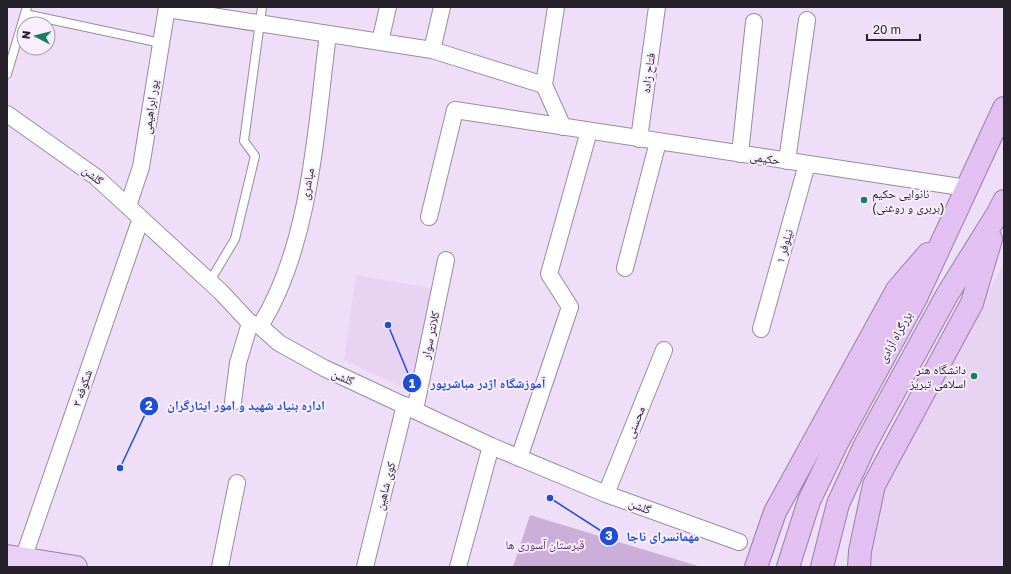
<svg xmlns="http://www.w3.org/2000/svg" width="1011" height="574" font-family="'Golos Text','Noto Naskh Arabic',sans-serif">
<rect width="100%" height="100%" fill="#efdef7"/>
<!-- built -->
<path fill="#e8d3f3" d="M 1004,263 L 1004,567 L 865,567 L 884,489 Z
M 356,275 L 435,289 L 414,393 L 344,360 Z"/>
<!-- green -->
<path fill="#cbafd9" d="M 530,515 L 701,567 L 513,567 Z"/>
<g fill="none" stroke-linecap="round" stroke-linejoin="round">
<!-- service casing -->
<g stroke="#9a8aa2" stroke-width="10">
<path id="service" d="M 25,14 L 161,43
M 7,74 L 27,7
M 210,281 L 235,239 L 255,156 L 244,141 L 262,7"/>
</g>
<!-- minor casing -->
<g stroke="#9a8aa2" stroke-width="18">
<path id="minor" d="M 556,7 L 544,85 L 563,127
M 167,9 L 432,50 L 544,85
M 380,42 L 388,7
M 432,50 L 442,7
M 7,114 L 96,177 L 221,292 L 250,323 L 260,326 L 279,343 L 324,368 L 491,446 L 606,494 L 739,542
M 639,139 L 657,7
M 740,154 L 754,22
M 787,161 L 807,20
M 128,206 L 141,167 L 167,7
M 429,217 L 455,110 L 967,188
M 625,268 L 658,142
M 260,326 C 311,245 316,127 328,34
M 761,329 L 807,164
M 233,402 L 238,363 L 250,323
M 415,410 L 446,260
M 519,458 L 570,307 L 549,274 L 589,131
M 606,494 L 664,350
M 23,559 L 141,218
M 220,567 L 237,483
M 365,567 L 405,405
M 458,567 L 491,446"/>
</g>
<!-- primary casing -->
<g stroke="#9b7eaa" stroke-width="24">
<path id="primary" d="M 7,556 L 76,567"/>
</g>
<!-- trunk casing -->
<g stroke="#9b7eaa" stroke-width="24">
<path id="trunk" d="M 756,567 L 775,512 L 897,290 L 928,254
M 788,567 L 809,501 L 837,443 L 916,298 L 1004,108
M 822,567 L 838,504 L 865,445 L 947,295 L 998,213 L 1004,201
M 859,567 L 860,551 L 874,485 L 972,303 L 991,239"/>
</g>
<!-- service -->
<use href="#service" stroke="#fff" stroke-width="8"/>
<!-- minor -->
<use href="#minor" stroke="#fff" stroke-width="16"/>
<!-- primary -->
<use href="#primary" stroke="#e9d0f5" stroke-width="22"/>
<!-- trunk -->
<use href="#trunk" stroke="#e2c0f2" stroke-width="22"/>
</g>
<!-- markers -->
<g fill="#14805d" stroke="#f8eefd" stroke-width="1.5">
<circle cx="864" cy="200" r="4"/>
<circle cx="974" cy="376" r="4"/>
</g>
<g text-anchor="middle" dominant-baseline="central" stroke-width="4" stroke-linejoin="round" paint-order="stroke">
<!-- street labels -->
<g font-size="12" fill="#27212b" stroke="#f8eefd">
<text transform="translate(648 73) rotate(-82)">فتاح زاده</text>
<text transform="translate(150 107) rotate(-82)">پور ابراهیمی</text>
<text transform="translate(765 158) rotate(8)">حکیمی</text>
<text transform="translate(93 175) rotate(38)">گلشن</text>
<text transform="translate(307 184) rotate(-80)">مباشری</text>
<text transform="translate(784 246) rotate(-74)">نیلوفر ۱</text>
<text transform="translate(430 335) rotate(-78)">کلانتر سوار</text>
<text transform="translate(895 337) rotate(-61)">بزرگراه آزادی</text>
<text transform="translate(343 377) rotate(24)">گلشن</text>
<text transform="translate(82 388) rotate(-71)">شکوفه ۳</text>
<text transform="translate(635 422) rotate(-68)">محسنی</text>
<text transform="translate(385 486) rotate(-76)">کوی شاهین</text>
<text transform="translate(640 506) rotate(20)">گلشن</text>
</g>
<!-- poi labels -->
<g font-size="12" fill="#27212b" stroke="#f8eefd" text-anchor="start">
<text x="872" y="193">نانوایی حکیم<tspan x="872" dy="14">(بربری و روغنی)</tspan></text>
<text x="966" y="369" text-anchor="end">دانشگاه هنر<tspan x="966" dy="14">اسلامی تبریز</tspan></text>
</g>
<!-- park labels -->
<g font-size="12" fill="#5d2a73" stroke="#f8eefd">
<text x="545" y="544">قبرستان آسوری ها</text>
</g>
</g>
<!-- callouts -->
<path fill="none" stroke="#1d4ed8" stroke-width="1.5" d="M388 325L412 383M120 468L149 406M550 498L609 536"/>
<g fill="#1d4ed8" stroke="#f8eefd" stroke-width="1.5">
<circle cx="388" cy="325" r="4"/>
<circle cx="120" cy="468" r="4"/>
<circle cx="550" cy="498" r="4"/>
<circle cx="412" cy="383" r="10"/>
<circle cx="149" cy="406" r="10"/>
<circle cx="609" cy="536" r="10"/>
</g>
<g font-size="12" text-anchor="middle" font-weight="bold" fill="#fff">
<text x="412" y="388">1</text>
<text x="149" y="410">2</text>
<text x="609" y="540">3</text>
</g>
<g font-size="13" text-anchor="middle" font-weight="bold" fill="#1d4ed8" stroke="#f8eefd" stroke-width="4" stroke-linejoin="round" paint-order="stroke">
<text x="488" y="388">آموزشگاه اژدر مباشرپور</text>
<text x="246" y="410">اداره بنیاد شهید و امور ایثارگران</text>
<text x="663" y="541">مهمانسرای ناجا</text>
</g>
<!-- border -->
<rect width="1011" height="574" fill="none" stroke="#27212b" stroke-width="16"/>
<!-- north arrow -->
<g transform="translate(36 36) rotate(277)"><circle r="19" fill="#f8eefd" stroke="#a49ca9"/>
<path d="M0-3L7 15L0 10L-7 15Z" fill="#14805d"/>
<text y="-6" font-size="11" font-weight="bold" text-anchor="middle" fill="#27212b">N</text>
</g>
<!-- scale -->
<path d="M867 34v6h53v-6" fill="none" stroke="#27212b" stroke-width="2"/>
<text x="873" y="34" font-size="12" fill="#27212b" stroke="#f8eefd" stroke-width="3" paint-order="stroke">20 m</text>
</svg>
